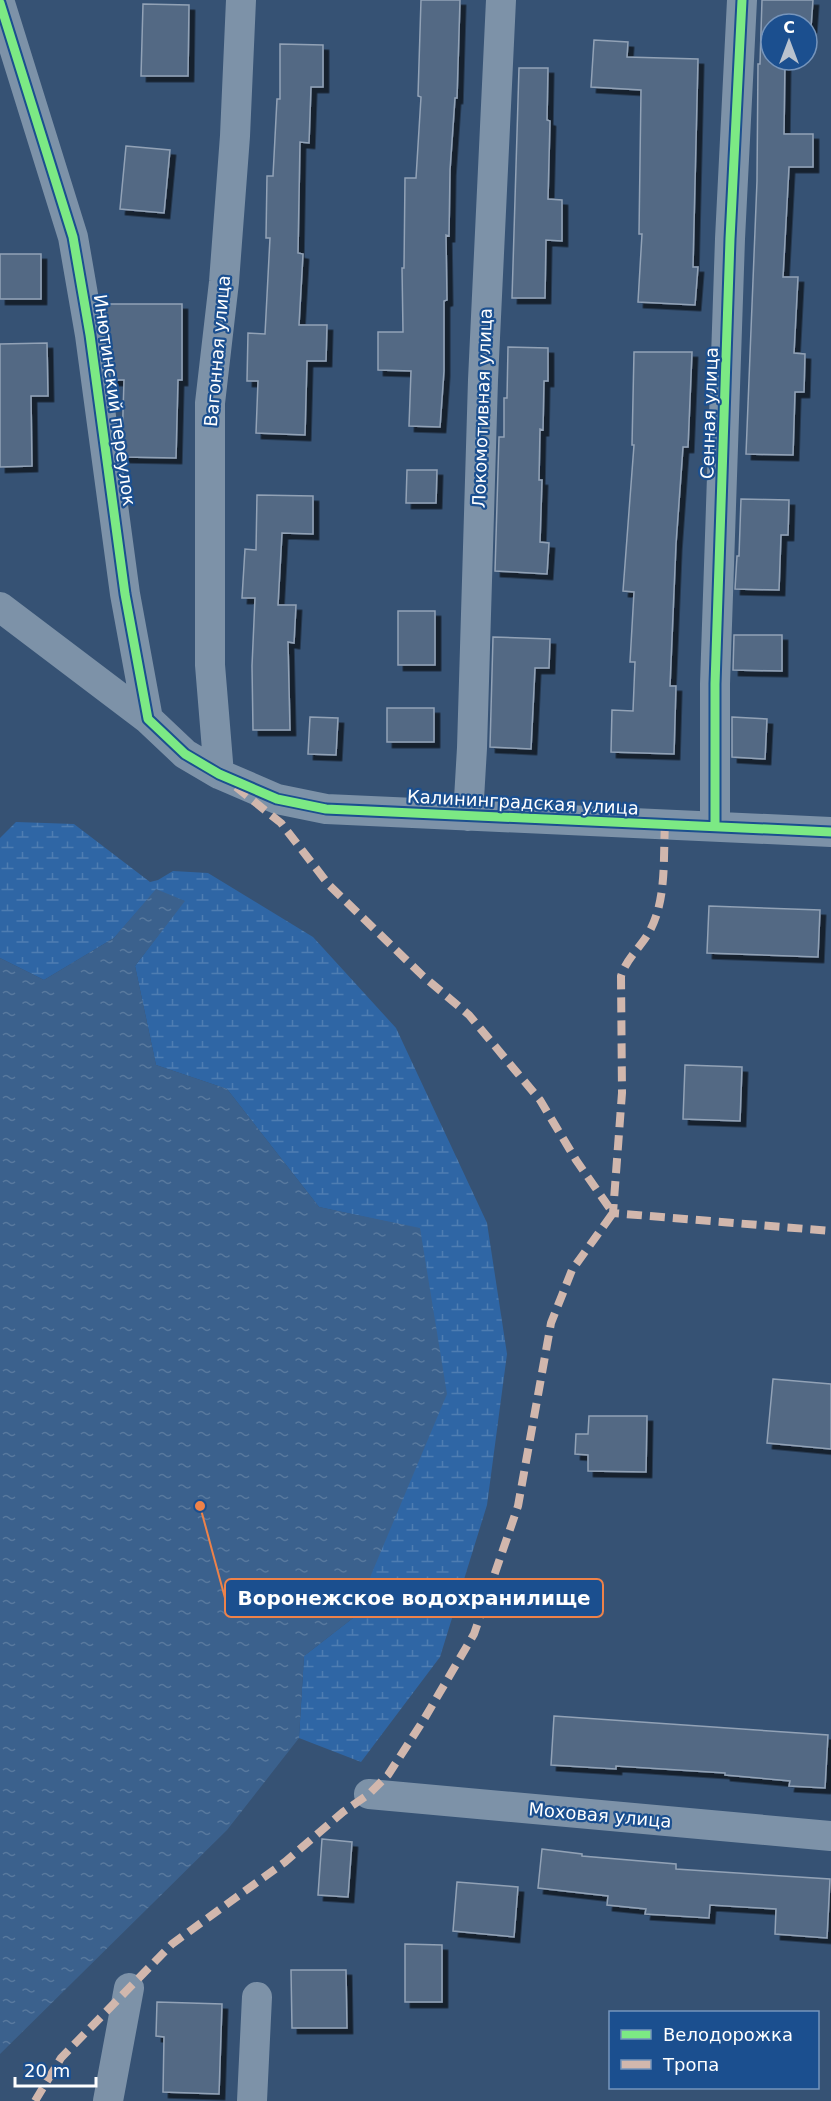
<svg xmlns="http://www.w3.org/2000/svg" width="831" height="2101" font-family="'DejaVu Sans',sans-serif">
<defs>
<pattern id="wetland-marsh" width="20" height="14" patternUnits="userSpaceOnUse" patternTransform="scale(1.5)"><rect width="20" height="14" fill="#2f66a5"/><path d="M1 5h8M5 5V1M11 12h8M15 12V8" fill="none" stroke="#4e7db2"/></pattern>
<pattern id="water-ripples" width="26" height="14" patternUnits="userSpaceOnUse" patternTransform="scale(1.5)"><rect width="26" height="14" fill="#3b618d"/><path d="M2 4q2-2 4 0t4 0M15 11q2-2 4 0t4 0" fill="none" stroke="#58799e"/></pattern>
<filter id="shadow"><feDropShadow dx="5.5" dy="5.5" stdDeviation="0" flood-color="#0009"/></filter>
</defs>
<rect width="100%" height="100%" fill="#365274"/>
<!-- wetland -->
<path fill="url(#wetland-marsh)" d="M 16,822 L 74,824 L 150,882 L 158,880 L 173,871 L 208,873 L 313,937 L 396,1028 L 487,1223 L 507,1354 L 487,1505 L 440,1657 L 361,1762 L 299,1738 L 304,1656 L 353,1618 L 420,1229 L 319,1207 L 227,1089 L 156,1065 L 135,966 L 184,901 L 156,890 L 114,938 L 44,980 L 0,958 L 0,838 Z"/>
<!-- water -->
<path fill="url(#water-ripples)" d="M 156,889 L 185,901 L 135,966 L 156,1065 L 227,1089 L 319,1207 L 420,1228 L 447,1394 L 353,1618 L 304,1656 L 299,1738 L 227,1830 L 0,2054 L 0,958 L 44,980 L 114,938 Z"/>
<!-- building -->
<path fill="#526984" stroke="#92a2b6" stroke-width="1.5" filter="url(#shadow)" d="M 421,0 L 460,0 L 457,98 L 455,98 L 450,170 L 449,236 L 446,235 L 447,300 L 444,301 L 444,371 L 440,427 L 409,426 L 411,371 L 378,370 L 378,332 L 403,332 L 402,268 L 404,268 L 405,178 L 416,178 L 421,97 L 418,96 Z
M 762,0 L 813,0 L 811,27 L 807,27 L 807,24 L 771,24 L 771,60 L 785,60 L 784,134 L 813,134 L 813,167 L 789,167 L 783,277 L 798,277 L 794,353 L 805,354 L 804,392 L 795,392 L 793,455 L 746,454 L 757,181 L 758,64 L 760,64 Z
M 143,4 L 189,5 L 188,76 L 141,76 Z
M 594,40 L 628,42 L 627,57 L 698,59 L 693,267 L 698,267 L 695,305 L 638,302 L 642,234 L 639,234 L 641,90 L 591,87 Z
M 280,44 L 323,45 L 323,87 L 311,87 L 309,143 L 300,142 L 298,253 L 303,254 L 299,325 L 327,325 L 326,361 L 307,361 L 305,435 L 256,433 L 258,381 L 247,381 L 248,333 L 265,334 L 270,238 L 266,238 L 267,176 L 273,176 L 277,99 L 280,99 Z
M 519,68 L 548,68 L 547,120 L 550,121 L 548,199 L 562,200 L 562,241 L 546,240 L 545,298 L 512,298 Z
M 126,146 L 170,150 L 164,213 L 120,209 Z
M 0,254 L 41,254 L 41,299 L 0,299 Z
M 105,304 L 182,304 L 182,380 L 178,380 L 176,458 L 124,457 L 122,445 L 124,380 L 113,380 L 105,321 Z
M 47,343 L 48,396 L 31,396 L 32,466 L 0,467 L 0,344 Z
M 508,347 L 548,348 L 548,381 L 544,381 L 543,430 L 540,429 L 539,480 L 542,480 L 540,542 L 549,543 L 547,574 L 495,571 L 499,437 L 504,437 L 504,398 L 507,398 Z
M 634,352 L 692,352 L 688,447 L 683,447 L 676,544 L 670,686 L 676,686 L 674,754 L 611,752 L 612,710 L 633,711 L 635,662 L 630,662 L 634,592 L 623,591 L 634,445 L 632,445 Z
M 407,470 L 437,470 L 436,503 L 406,503 Z
M 257,495 L 313,496 L 313,534 L 282,533 L 278,605 L 296,605 L 294,643 L 288,642 L 290,730 L 253,730 L 252,666 L 255,598 L 242,598 L 245,549 L 256,550 Z
M 741,499 L 789,500 L 788,535 L 781,535 L 779,590 L 735,589 L 737,556 L 739,556 Z
M 398,611 L 435,611 L 435,665 L 398,665 Z
M 734,635 L 782,635 L 782,671 L 733,670 Z
M 493,637 L 550,639 L 549,668 L 535,668 L 531,749 L 490,747 Z
M 387,708 L 434,708 L 434,742 L 387,742 Z
M 310,717 L 338,718 L 336,755 L 308,754 Z
M 732,717 L 767,719 L 765,759 L 732,757 Z
M 709,906 L 820,910 L 818,957 L 707,953 Z
M 685,1065 L 742,1067 L 740,1121 L 683,1119 Z
M 773,1379 L 831,1384 L 831,1449 L 767,1443 Z
M 589,1416 L 647,1416 L 646,1472 L 588,1471 L 588,1455 L 575,1454 L 576,1434 L 588,1434 Z
M 554,1716 L 828,1735 L 825,1788 L 789,1786 L 790,1781 L 725,1775 L 725,1773 L 616,1766 L 616,1769 L 551,1765 Z
M 322,1839 L 352,1842 L 348,1897 L 318,1895 Z
M 542,1849 L 582,1854 L 582,1856 L 676,1864 L 676,1869 L 830,1879 L 827,1938 L 775,1934 L 776,1909 L 710,1905 L 709,1918 L 645,1914 L 646,1909 L 607,1905 L 608,1896 L 538,1888 Z
M 457,1882 L 518,1887 L 514,1937 L 453,1931 Z
M 405,1944 L 442,1945 L 442,2002 L 405,2002 Z
M 291,1970 L 346,1970 L 347,2028 L 292,2028 Z
M 157,2002 L 222,2004 L 219,2094 L 163,2092 L 164,2037 L 156,2036 Z"/>
<g fill="none" stroke-linecap="round" stroke-linejoin="round">
<!-- street -->
<path stroke="#7d92a8" stroke-width="30" d="M 0,3 L 73,237 L 90,335 L 125,594 L 148,719 L 185,754 L 219,774 L 277,799 L 326,809 L 831,832
M 0,607 L 148,719
M 219,774 L 210,665 L 210,403 L 224,282 L 235,136 L 241,0
M 468,816 L 472,748 L 483,380 L 501,0
M 715,826 L 715,684 L 730,239 L 742,0
M 369,1794 L 831,1836
M 108,2101 L 129,1988
M 252,2101 L 257,1997"/>
<!-- quiet -->
<path stroke="#d1b7ad" stroke-width="8" stroke-dasharray="15 8" stroke-linecap="butt" d="M 665,824 C 663,860 667,902 648,934 C 639,949 627,958 621,976 L 622,1093 L 613,1213 L 831,1231
M 35,2101 L 61,2058 L 172,1944 L 285,1862 L 343,1812 L 369,1794 L 388,1775 L 423,1721 L 474,1634 L 518,1506 L 551,1323 L 572,1270 L 613,1213 L 576,1160 L 540,1100 L 469,1015 L 423,976 L 329,885 L 281,823 L 236,787"/>
<!-- cycleway casing -->
<g stroke="#1b4f8f" stroke-width="13">
<path id="cycleway" d="M 0,3 L 73,237 L 90,335 L 125,594 L 148,719 L 185,754 L 219,774 L 277,799 L 326,809 L 831,832
M 715,826 L 715,684 L 730,239 L 742,0"/>
</g>
<!-- cycleway -->
<use href="#cycleway" stroke="#7ce984" stroke-width="9"/>
</g>
<g text-anchor="middle" dominant-baseline="central" stroke-width="4.5" stroke-linejoin="round" paint-order="stroke">
<!-- street labels -->
<g font-size="18" fill="#fff" stroke="#1b4f8f">
<text transform="translate(217 351) rotate(-85)">Вагонная улица</text>
<text transform="translate(115 400) rotate(82)">Инютинский переулок</text>
<text transform="translate(482 408) rotate(-88)">Локомотивная улица</text>
<text transform="translate(709 413) rotate(-88)">Сенная улица</text>
<text transform="translate(523 802) rotate(3)">Калининградская улица</text>
<text transform="translate(600 1815) rotate(5)">Моховая улица</text>
</g>
</g>
<!-- callouts -->
<path fill="none" stroke="#ee8249" stroke-width="2" d="M200 1506L225 1598"/>
<circle fill="#ee8249" stroke="#1b4f8f" stroke-width="2" cx="200" cy="1506" r="6"/>
<rect fill="#1b4f8f" stroke="#ee8249" stroke-width="2" x="225" y="1579" width="378" height="38" rx="6"/>
<g font-size="20" text-anchor="middle" font-weight="bold" fill="#fff">
<text x="414" y="1605">Воронежское водохранилище</text>
</g>
<!-- legend -->
<rect x="609" y="2011" width="210" height="78" fill="#1b4f8f" stroke="#7695bc" stroke-width="1.5"/>
<rect x="621" y="2030" width="30" height="9" fill="#7ce984" stroke="#7695bc" stroke-width="1.5"/>
<text x="663" y="2041" font-size="18" fill="#ffffff">Велодорожка</text>
<rect x="621" y="2060" width="30" height="9" fill="#d1b7ad" stroke="#7695bc" stroke-width="1.5"/>
<text x="663" y="2071" font-size="18" fill="#ffffff">Тропа</text>
<!-- north arrow -->
<g transform="translate(789 42)"><circle r="28" fill="#1b4f8f" stroke="#7695bc" stroke-width="1.5"/>
<path d="M0-4.5L10 22L0 15L-10 22Z" fill="#b9c2ce"/>
<text y="-9" font-size="16" font-weight="bold" text-anchor="middle" fill="#ffffff">С</text>
</g>
<!-- scale -->
<path d="M15 2077v9h81v-9" fill="none" stroke="#ffffff" stroke-width="3"/>
<text x="24" y="2077" font-size="18" fill="#ffffff" stroke="#1b4f8f" stroke-width="4.5" paint-order="stroke">20 m</text>
</svg>
